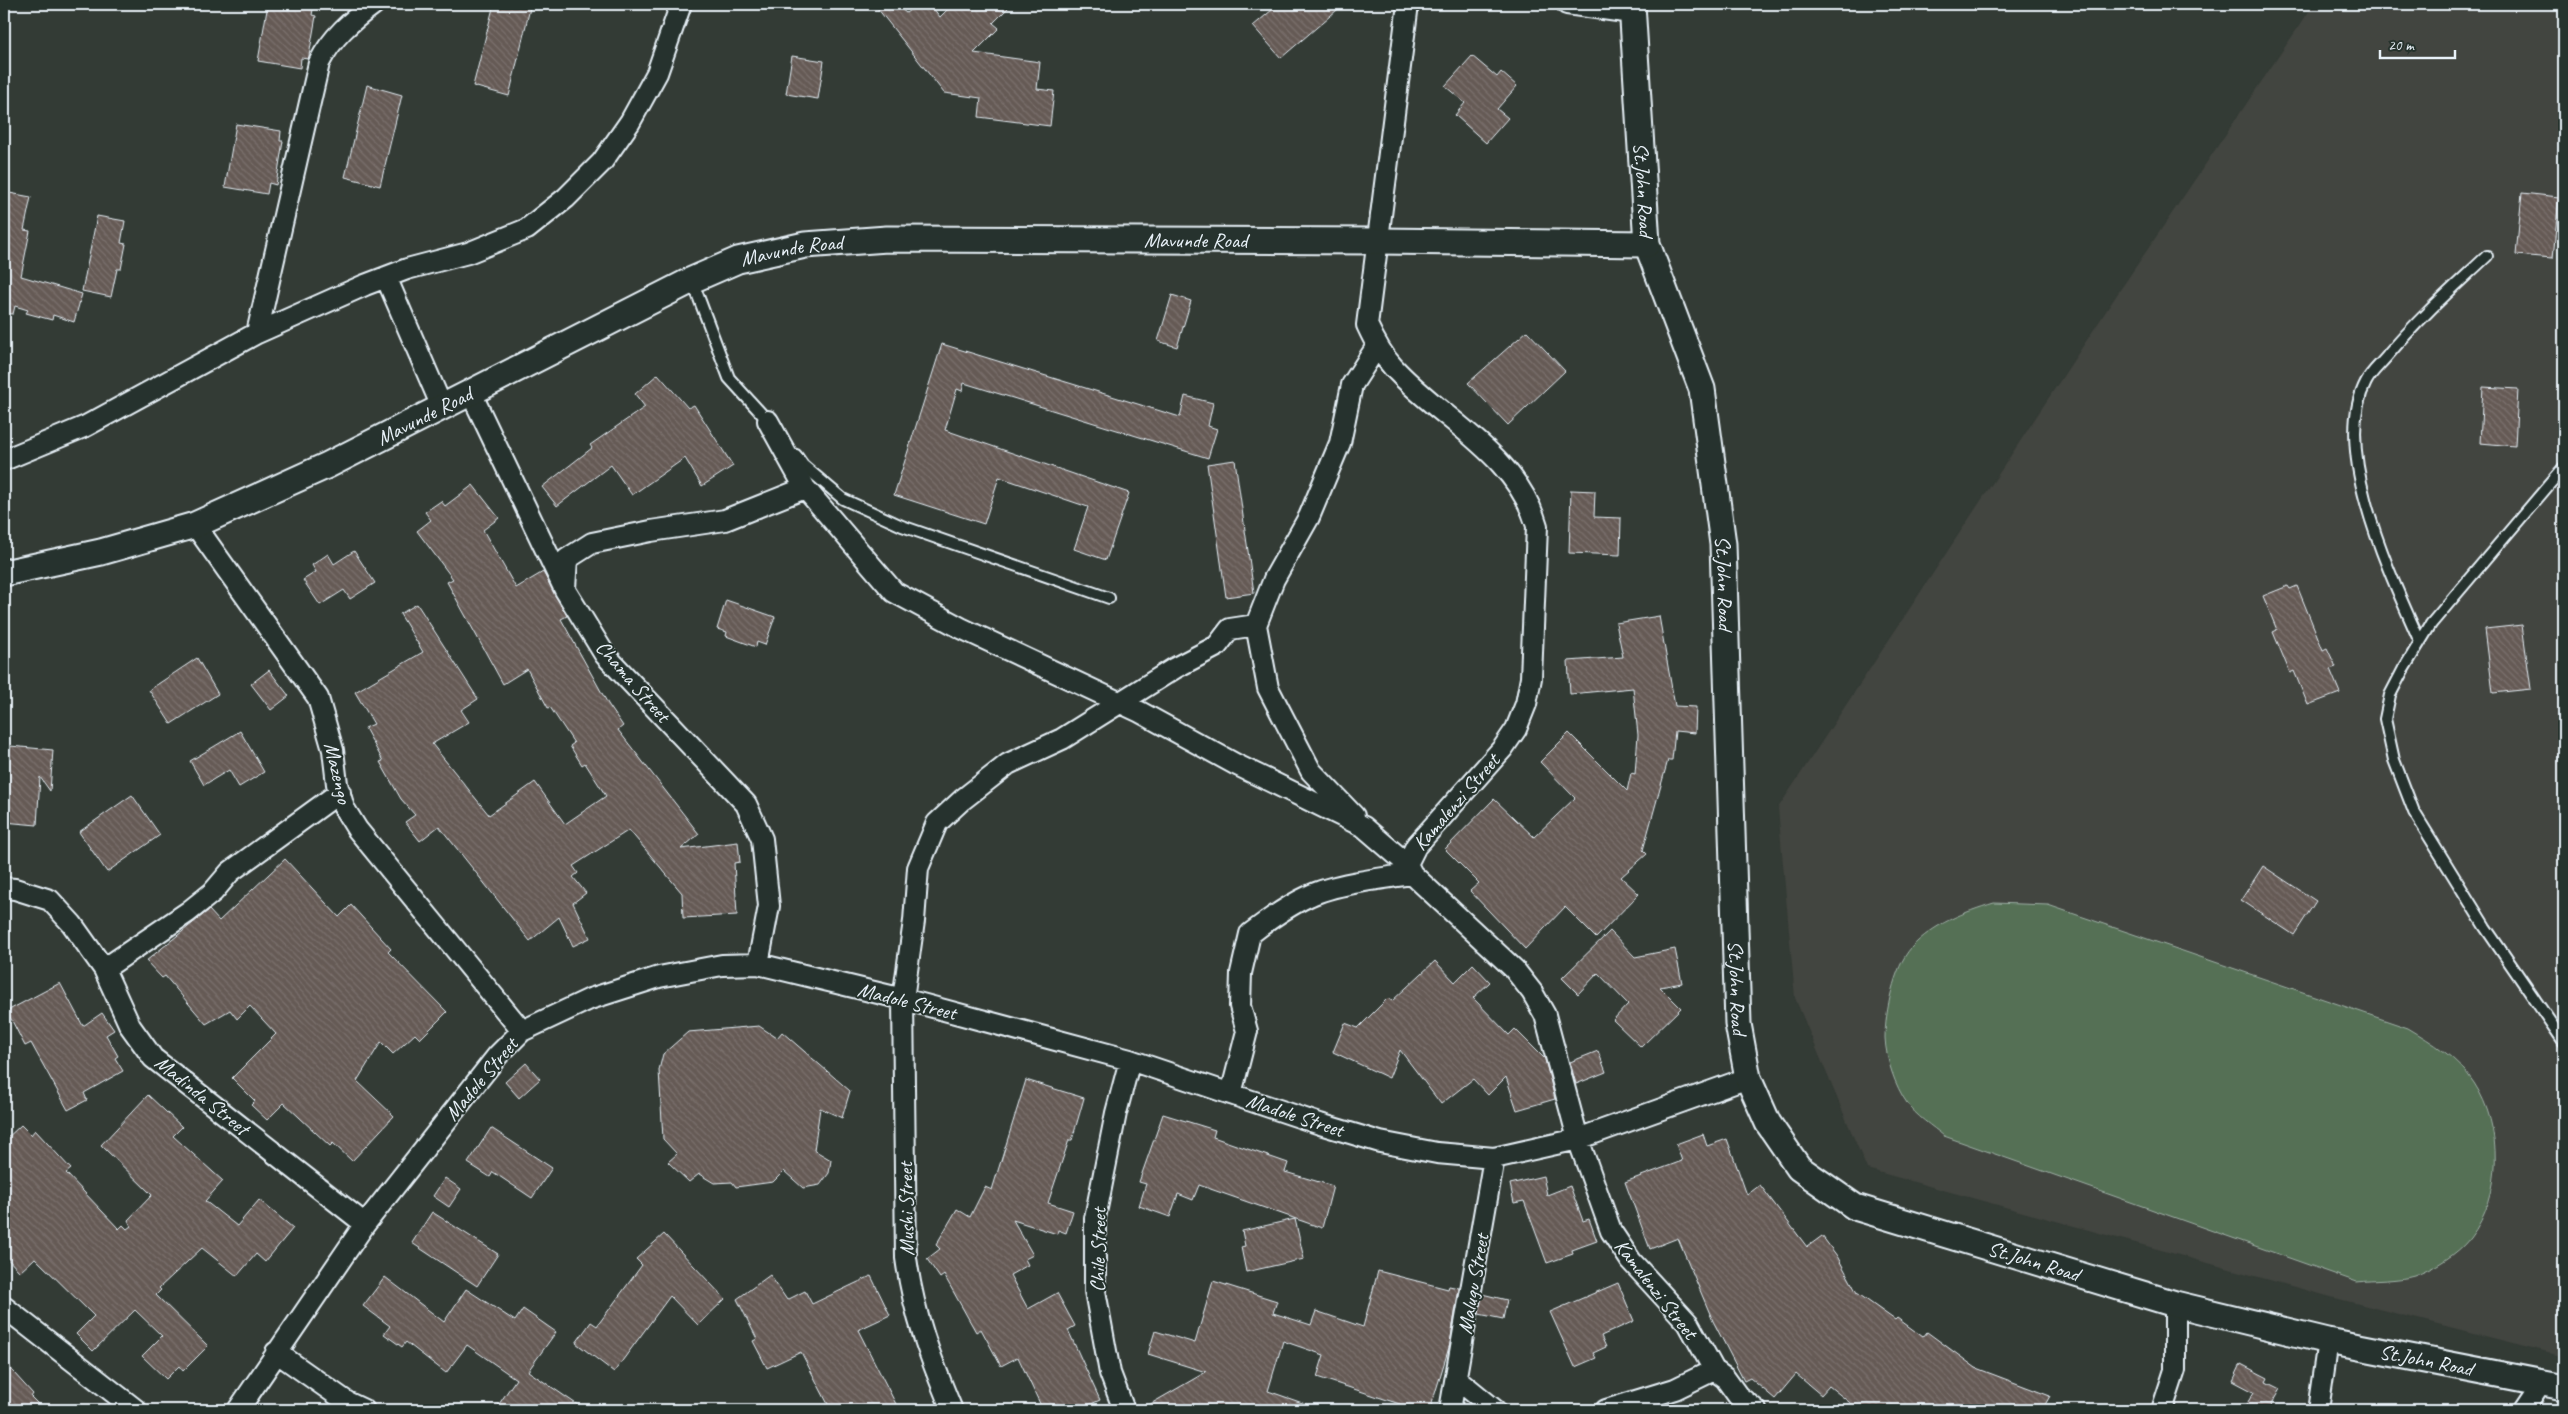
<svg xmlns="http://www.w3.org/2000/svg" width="2568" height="1414" font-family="Caveat,sans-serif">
<defs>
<pattern id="building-back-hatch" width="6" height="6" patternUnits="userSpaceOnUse" patternTransform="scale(1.25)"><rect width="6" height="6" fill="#655a55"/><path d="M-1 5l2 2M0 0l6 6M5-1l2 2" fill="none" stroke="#7b726e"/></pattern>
</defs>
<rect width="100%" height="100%" fill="#333b35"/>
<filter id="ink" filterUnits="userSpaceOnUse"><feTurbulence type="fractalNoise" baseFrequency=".02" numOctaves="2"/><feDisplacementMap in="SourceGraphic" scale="10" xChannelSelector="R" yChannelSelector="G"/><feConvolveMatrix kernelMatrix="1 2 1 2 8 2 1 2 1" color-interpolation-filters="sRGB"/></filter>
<g filter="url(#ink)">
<!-- built -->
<path fill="#42443f" d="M 2314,4 L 2564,4 L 2564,1356 L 2331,1297 L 1867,1169 L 1795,998 L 1778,808 L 2118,293 Z"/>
<!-- grass -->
<path fill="#546f55" stroke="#9eb0a6" d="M 1994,903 L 2048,905 L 2408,1028 C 2433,1043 2458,1058 2474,1083 C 2503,1127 2503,1195 2470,1238 C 2458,1254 2433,1269 2414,1276 C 2397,1281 2374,1280 2357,1282 L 1944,1136 C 1932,1126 1916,1116 1907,1103 C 1895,1086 1886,1059 1885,1038 C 1885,1013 1894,967 1911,948 C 1933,924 1964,912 1994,903 Z"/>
<!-- building -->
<path fill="url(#building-back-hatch)" stroke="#e8f1f8" d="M 268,4 L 314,4 L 312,15 L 316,16 L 309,56 L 308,59 L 301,58 L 300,68 L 258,61 Z
M 494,4 L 531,4 L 509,96 L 473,86 Z
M 874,4 L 895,4 L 906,13 L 918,4 L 930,4 L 940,17 L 953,4 L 1012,4 L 993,23 L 999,28 L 974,53 L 1040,62 L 1037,89 L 1054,91 L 1050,126 L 979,117 L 981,98 L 944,93 Z
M 1279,4 L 1344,4 L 1281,58 L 1253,26 Z
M 792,56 L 824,61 L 818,99 L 786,94 Z
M 1472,56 L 1497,77 L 1501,72 L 1517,86 L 1497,109 L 1508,118 L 1486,143 L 1455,115 L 1465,103 L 1445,86 Z
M 367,85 L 402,95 L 380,186 L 345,177 Z
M 236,124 L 281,131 L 280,141 L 283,141 L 276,185 L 269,183 L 267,194 L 225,187 Z
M 4,192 L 31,197 L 24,230 L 30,231 L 21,276 L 82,294 L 74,322 L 53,315 L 52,320 L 26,313 L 28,310 L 15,306 L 13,314 L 4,313 Z
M 2522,193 L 2559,197 L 2553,258 L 2516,255 Z
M 97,216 L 125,221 L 121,243 L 126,244 L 121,269 L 117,269 L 111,297 L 82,291 Z
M 1172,295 L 1191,301 L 1177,347 L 1158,341 Z
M 1527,331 L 1565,371 L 1508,425 L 1468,383 Z
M 942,344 L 1180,417 L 1185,396 L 1213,403 L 1208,426 L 1217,429 L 1208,458 L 964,383 L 962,391 L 957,389 L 945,430 L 1129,493 L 1106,560 L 1074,549 L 1088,507 L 999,477 L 984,524 L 894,495 Z
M 658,374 L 688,408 L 694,405 L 733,466 L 702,486 L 685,458 L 632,495 L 611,465 L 557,506 L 542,487 L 592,448 L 590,445 L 645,407 L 635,394 Z
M 2483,387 L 2518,389 L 2515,446 L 2480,443 Z
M 1235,460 L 1254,593 L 1226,597 L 1207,464 Z
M 473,485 L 499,518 L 483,530 L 516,588 L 543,572 L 567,616 L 561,619 L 608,704 L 623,726 L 618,730 L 699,834 L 681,849 L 738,842 L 740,862 L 734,863 L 737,915 L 683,918 L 682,893 L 629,830 L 573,866 L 578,873 L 573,877 L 586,893 L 573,903 L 590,938 L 573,946 L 559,917 L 530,941 L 439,826 L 420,841 L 405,822 L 415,815 L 401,799 L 380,762 L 383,761 L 365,728 L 374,724 L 355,692 L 423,652 L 400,614 L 417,604 L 478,699 L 461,710 L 469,722 L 432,744 L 489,815 L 535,782 L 565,824 L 606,796 L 585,763 L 582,765 L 570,746 L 574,743 L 550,707 L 548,708 L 527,669 L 503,684 L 447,582 L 453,579 L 417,531 L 431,520 L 425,512 L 441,501 L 445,506 Z
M 1571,490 L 1595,491 L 1594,517 L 1621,518 L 1620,555 L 1569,553 Z
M 354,551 L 375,583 L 350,599 L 344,590 L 320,605 L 303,580 L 316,572 L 312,565 L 328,554 L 334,564 Z
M 2288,586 L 2290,589 L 2297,586 L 2323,650 L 2327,648 L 2336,667 L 2330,669 L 2340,693 L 2308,705 L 2294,671 L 2290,673 L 2273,632 L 2277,630 L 2263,596 Z
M 726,600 L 775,617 L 765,645 L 757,642 L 756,647 L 726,636 L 727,632 L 717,629 Z
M 1659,616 L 1675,706 L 1696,707 L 1695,733 L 1675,731 L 1672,760 L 1668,760 L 1643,850 L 1647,854 L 1621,877 L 1639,894 L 1596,938 L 1565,907 L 1525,949 L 1470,891 L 1479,883 L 1445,849 L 1494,799 L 1534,837 L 1575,798 L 1540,762 L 1569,733 L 1627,791 L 1631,773 L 1635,774 L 1638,735 L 1633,688 L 1570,694 L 1568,661 L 1623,657 L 1616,623 Z
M 2522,625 L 2531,689 L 2493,693 L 2485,629 Z
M 197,658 L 218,694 L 171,724 L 149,690 Z
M 269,670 L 289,696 L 271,710 L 251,684 Z
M 240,731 L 264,772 L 239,787 L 229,770 L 204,785 L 190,761 Z
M 10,746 L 53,750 L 50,791 L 40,777 L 37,825 L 4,822 L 4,788 L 7,788 Z
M 132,795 L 160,835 L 107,872 L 79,832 Z
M 285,859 L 339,917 L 351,905 L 391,949 L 388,952 L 447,1012 L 420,1039 L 415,1034 L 393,1054 L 381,1042 L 357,1081 L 394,1116 L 352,1161 L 333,1143 L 330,1146 L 284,1103 L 267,1120 L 251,1105 L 255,1101 L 232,1078 L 276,1034 L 250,1006 L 237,1019 L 230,1010 L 206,1024 L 165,976 L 162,978 L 146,961 L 209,910 L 219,921 Z
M 2263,866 L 2316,901 L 2294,935 L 2241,900 Z
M 1610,931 L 1635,957 L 1675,949 L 1682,983 L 1660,987 L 1681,1008 L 1641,1047 L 1613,1020 L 1628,1004 L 1598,973 L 1578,994 L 1562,978 Z
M 1435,961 L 1455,982 L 1473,964 L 1490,982 L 1473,998 L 1509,1035 L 1515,1029 L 1545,1059 L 1555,1099 L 1517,1110 L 1506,1077 L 1488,1095 L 1473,1079 L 1441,1104 L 1400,1050 L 1389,1078 L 1333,1052 L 1345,1023 L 1358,1028 L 1388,998 L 1392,1001 Z
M 60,983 L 83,1026 L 102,1013 L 114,1030 L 106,1035 L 118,1056 L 115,1058 L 123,1071 L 84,1093 L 87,1100 L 68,1110 L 31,1043 L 25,1046 L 7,1011 Z
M 759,1026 L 777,1038 L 782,1032 L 850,1091 L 842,1118 L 820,1108 L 814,1150 L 831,1160 L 829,1173 L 820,1185 L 803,1188 L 784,1171 L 773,1182 L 736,1187 L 732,1182 L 714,1183 L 699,1174 L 689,1182 L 668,1162 L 677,1154 L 663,1139 L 659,1070 L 663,1054 L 688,1032 Z
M 1598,1051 L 1606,1072 L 1576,1084 L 1570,1062 Z
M 526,1063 L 540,1079 L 519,1098 L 505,1082 Z
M 1026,1080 L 1084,1098 L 1072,1140 L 1069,1140 L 1048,1203 L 1073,1211 L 1066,1233 L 1058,1230 L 1057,1234 L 1013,1220 L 1033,1255 L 1025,1259 L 1028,1265 L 1010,1275 L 1028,1309 L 1057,1293 L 1075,1326 L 1068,1330 L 1100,1400 L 1078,1410 L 1043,1410 L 1018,1357 L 1001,1366 L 981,1329 L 976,1332 L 944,1275 L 940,1278 L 927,1259 L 940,1249 L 936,1245 L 957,1209 L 970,1217 L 985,1187 L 992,1190 Z
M 148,1095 L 182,1127 L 173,1136 L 223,1181 L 205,1201 L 237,1226 L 259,1200 L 293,1228 L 265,1262 L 256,1254 L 237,1276 L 202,1248 L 159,1288 L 161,1290 L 156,1295 L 208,1346 L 183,1371 L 179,1366 L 166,1379 L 142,1356 L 162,1336 L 135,1310 L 93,1351 L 76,1334 L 94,1316 L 35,1258 L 20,1272 L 4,1255 L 4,1141 L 21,1125 L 31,1135 L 35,1130 L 71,1169 L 66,1173 L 119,1229 L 123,1225 L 127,1229 L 131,1226 L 128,1220 L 152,1195 L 101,1145 Z
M 1163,1114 L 1215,1130 L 1213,1137 L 1288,1163 L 1285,1172 L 1333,1186 L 1322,1228 L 1199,1185 L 1193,1200 L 1178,1194 L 1170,1217 L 1139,1206 L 1146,1184 L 1139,1182 Z
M 491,1128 L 552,1168 L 532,1198 L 493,1172 L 490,1177 L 468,1163 Z
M 1703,1134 L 1707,1146 L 1727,1139 L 1747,1195 L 1760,1185 L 1807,1247 L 1822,1236 L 1837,1256 L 1857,1293 L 1895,1320 L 1897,1318 L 1923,1337 L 1927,1332 L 1976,1368 L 2050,1396 L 2042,1410 L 1859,1410 L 1829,1386 L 1821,1395 L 1796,1374 L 1775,1399 L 1750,1378 L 1744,1381 L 1713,1321 L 1678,1238 L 1650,1249 L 1625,1182 L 1682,1161 L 1676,1144 Z
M 1543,1176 L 1547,1195 L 1570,1186 L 1583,1221 L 1589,1219 L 1597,1241 L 1572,1250 L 1573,1254 L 1547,1263 L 1524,1201 L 1514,1203 L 1510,1184 Z
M 445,1178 L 461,1189 L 449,1207 L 433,1196 Z
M 432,1212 L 498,1254 L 477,1286 L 412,1243 Z
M 1295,1219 L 1304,1259 L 1246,1272 L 1241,1247 L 1245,1246 L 1242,1231 Z
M 664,1234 L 725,1299 L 698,1325 L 670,1296 L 614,1372 L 576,1343 L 591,1322 L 597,1326 L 642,1265 L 636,1259 Z
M 1378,1271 L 1448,1289 L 1449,1286 L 1459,1288 L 1450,1344 L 1430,1410 L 1418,1410 L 1317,1377 L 1324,1355 L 1283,1341 L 1268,1391 L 1314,1407 L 1313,1410 L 1140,1410 L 1206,1372 L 1148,1354 L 1155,1331 L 1195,1343 L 1213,1281 L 1277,1301 L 1273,1313 L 1311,1325 L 1316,1311 L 1363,1327 Z
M 770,1275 L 787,1300 L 805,1291 L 812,1304 L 871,1276 L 890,1315 L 858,1330 L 899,1410 L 831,1410 L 801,1352 L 767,1368 L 753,1341 L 757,1339 L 737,1299 Z
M 385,1277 L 444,1322 L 466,1289 L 515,1321 L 523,1309 L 556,1332 L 528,1371 L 585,1410 L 495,1410 L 516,1379 L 467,1345 L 446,1373 L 406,1342 L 402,1347 L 384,1334 L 390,1326 L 363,1306 Z
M 1618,1283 L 1634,1321 L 1601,1336 L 1606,1347 L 1593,1353 L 1596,1358 L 1575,1367 L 1550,1312 Z
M 1482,1294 L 1507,1300 L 1503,1319 L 1479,1314 Z
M 4,1362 L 33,1394 L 31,1397 L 44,1410 L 4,1410 Z
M 2241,1364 L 2268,1378 L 2266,1382 L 2280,1389 L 2268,1410 L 2243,1410 L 2254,1392 L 2233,1381 Z"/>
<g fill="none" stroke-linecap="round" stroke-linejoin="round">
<!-- service casing -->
<g stroke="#e8f1f8" stroke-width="14">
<path id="service" d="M 692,280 L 729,378 L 769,422
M 796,455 L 803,465 L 843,499 L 902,526 L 1109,598
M 2564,467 L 2431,624 L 2403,670 L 2390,695 L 2385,719 L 2394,760 L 2414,812 L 2485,927 L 2564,1042
M 2420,642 C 2392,578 2330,450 2366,382 C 2371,372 2381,364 2388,355 C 2418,319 2453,288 2487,256"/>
</g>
<!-- minor casing -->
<g stroke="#e8f1f8" stroke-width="24">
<path id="minor" d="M 1408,4 L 1367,325 C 1374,340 1381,354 1393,367 C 1441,420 1516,453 1537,526 L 1531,678 L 1526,704 L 1516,729 L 1503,748 L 1416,846 L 1407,864 L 1412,874 L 1514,969 L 1532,992 L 1545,1015 L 1578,1139 L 1611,1231 L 1631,1261 L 1688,1323 L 1714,1370 L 1725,1378 L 1738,1396 L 1756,1410
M 1567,4 L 1632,13
M 386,277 L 442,407
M 257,333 L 319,63 C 332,37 351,21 374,4
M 471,393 L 565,590 L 605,655 L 746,804 L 762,839 L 769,906 L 758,964
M 768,421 L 805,488 L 894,592 L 961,628 L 1140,712 L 1235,764 L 1364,827 L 1407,864
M 4,460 L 86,426 L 257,333 L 365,285 L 407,269 L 468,253 L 527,229 L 566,198 L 602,162 L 630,122 L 657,73 L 681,4
M 195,525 L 318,698 L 333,750 L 337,784 L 344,808 L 357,829 L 522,1031
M 565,588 L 567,559 L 592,543 L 651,531 L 725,520 L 805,488
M 1354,816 L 1311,771 L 1268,688 L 1256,625 L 1274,579 L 1309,517 L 1340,443 L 1352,385 L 1377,346
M 4,888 L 15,889 L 50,900 L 72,924 L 104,969 L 130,1026 L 153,1058 L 365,1224
M 104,969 L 188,912 L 213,892 L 230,872 L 340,792
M 1231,1094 L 1247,1031 L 1240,1006 L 1241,973 L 1250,934 C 1268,920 1287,906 1309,896 C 1333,884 1383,878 1412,874
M 4,1307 L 136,1410
M 276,1352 L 347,1402 L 364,1410
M 1457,1379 L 1495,1410
M 238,1410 L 365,1224 L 498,1055 L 522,1031 L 590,999 L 659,977 L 722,965 L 758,964 L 903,999 L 1130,1060 L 1320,1124 L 1380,1142 L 1437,1153 L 1494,1158 L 1578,1139 L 1748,1078
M 952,1410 C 930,1357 914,1316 906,1258 L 903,999 L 914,921 L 918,868 L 937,823 L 962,800 L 1008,764 L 1062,739 L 1175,668 L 1217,646 L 1230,629 L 1256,625
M 1124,1410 L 1110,1373 L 1095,1291 L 1095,1218 L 1116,1113 L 1130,1060
M 1450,1410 L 1494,1158
M 1606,1410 L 1675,1389 L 1714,1370
M 2162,1410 L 2175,1370 L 2175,1304
M 2318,1410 L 2328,1341
M 2523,1410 L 2542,1382"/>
</g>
<!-- tertiary casing -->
<g stroke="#e8f1f8" stroke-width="29">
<g id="tertiary">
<path id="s1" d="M 1632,4 L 1647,244 L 1702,389 L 1723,544 L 1738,1024 L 1748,1078 L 1768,1123 L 1799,1168 L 1855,1207 L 2175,1304 L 2328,1341 L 2564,1387"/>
<path id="s2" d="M 4,573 L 101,552 L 195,525 L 328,465 L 692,280 L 738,260 L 805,245 L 887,239 L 1379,241 L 1647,244"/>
</g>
</g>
<!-- service -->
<use href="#service" stroke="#26332d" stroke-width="10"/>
<!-- minor -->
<use href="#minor" stroke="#26332d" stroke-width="20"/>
<!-- tertiary -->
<use href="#tertiary" stroke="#26332d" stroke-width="25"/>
</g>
</g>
<g text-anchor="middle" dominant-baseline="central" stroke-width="4" stroke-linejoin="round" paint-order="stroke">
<!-- street labels -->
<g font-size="21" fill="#e8f1f8" stroke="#26332d">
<text stroke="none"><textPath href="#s1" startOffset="186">St.John Road</textPath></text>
<text stroke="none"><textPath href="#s2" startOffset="1261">Mavunde Road</textPath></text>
<text stroke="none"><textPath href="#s2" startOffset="856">Mavunde Road</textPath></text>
<text stroke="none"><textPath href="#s2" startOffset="451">Mavunde Road</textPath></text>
<text stroke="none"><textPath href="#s1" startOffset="591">St.John Road</textPath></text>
<text transform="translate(633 681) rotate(49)">Chama Street</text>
<text transform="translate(338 773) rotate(77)">Mazengo</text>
<text transform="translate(1456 802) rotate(-49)">Kamalenzi Street</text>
<text stroke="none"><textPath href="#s1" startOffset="996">St.John Road</textPath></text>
<text transform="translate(907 1001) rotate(14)">Madole Street</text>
<text transform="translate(481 1079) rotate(-50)">Madole Street</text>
<text transform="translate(202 1095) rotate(39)">Madinda Street</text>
<text transform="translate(1295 1115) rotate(18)">Madole Street</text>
<text transform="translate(906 1209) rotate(-91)">Mushi Street</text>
<text transform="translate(1098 1250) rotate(-89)">Chile Street</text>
<text stroke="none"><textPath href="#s1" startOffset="1446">St.John Road</textPath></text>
<text transform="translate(1473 1284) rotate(-80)">Malugu Street</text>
<text transform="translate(1656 1289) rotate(52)">Kamalenzi Street</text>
<text stroke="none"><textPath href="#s1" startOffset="1851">St.John Road</textPath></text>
</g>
</g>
<!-- margin -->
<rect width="2568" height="1414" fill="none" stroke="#26332d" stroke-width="20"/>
<rect x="10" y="10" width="2548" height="1394" fill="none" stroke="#e8f1f8" stroke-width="2" filter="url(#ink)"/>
<!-- scale -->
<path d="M2380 50v8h75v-8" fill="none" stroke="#e8f1f8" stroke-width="2.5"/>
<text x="2388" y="50" font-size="15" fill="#e8f1f8" stroke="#26332d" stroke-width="4" paint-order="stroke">20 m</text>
</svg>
